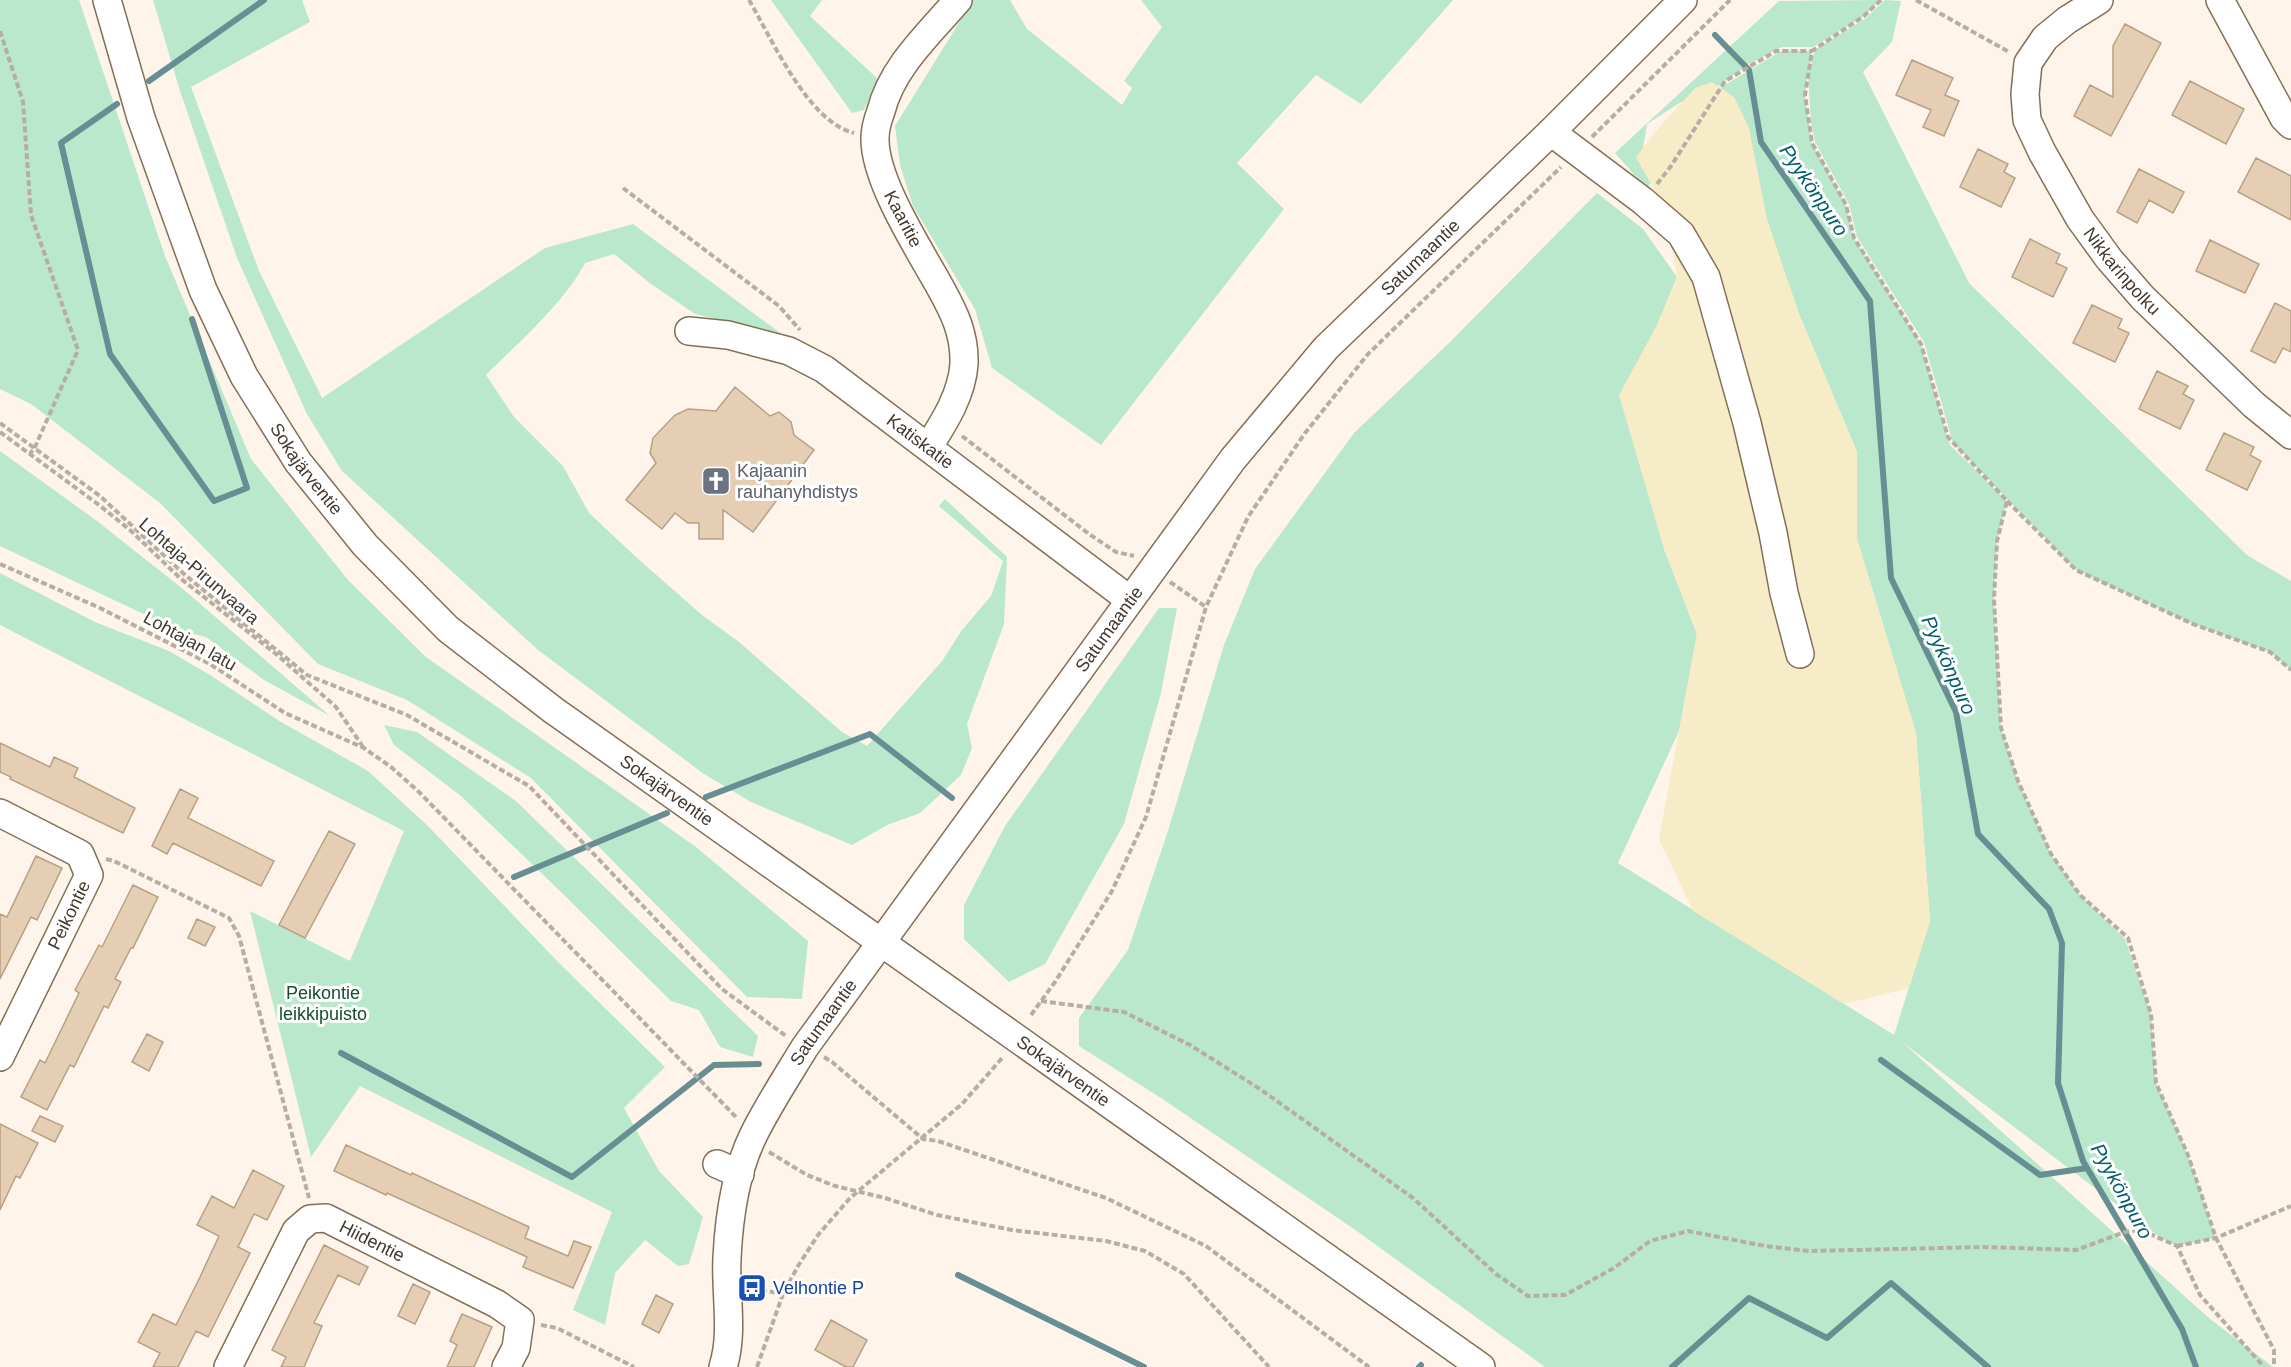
<svg xmlns="http://www.w3.org/2000/svg" width="2291" height="1367" font-family="Helvetica,sans-serif">
<rect width="100%" height="100%" fill="#fef4e9"/>
<!-- green -->
<path fill="#bae8cc" d="M 0,0 L 79,0 L 165,256 L 251,459 L 348,580 L 426,657 L 696,847 L 808,941 L 802,999 L 747,997 L 531,778 L 407,700 L 318,664 L 160,503 L 31,404 L 0,389 Z
M 153,0 L 302,0 L 310,22 L 191,87 L 259,271 L 322,398 L 545,248 L 633,224 L 783,335 L 695,314 L 651,284 L 614,254 L 585,263 C 565,302 518,343 486,375 L 514,417 L 563,466 L 589,513 L 636,557 L 702,615 L 739,642 L 842,732 L 867,746 L 942,661 L 962,630 L 991,596 L 1003,561 L 939,506 L 945,499 L 1007,557 L 1004,624 L 967,724 L 972,748 L 961,775 L 920,813 L 887,825 L 852,845 L 751,802 L 704,774 L 538,650 L 342,471 L 307,414 L 237,258 L 180,91 Z
M 771,0 L 822,0 L 810,16 L 879,80 L 864,110 L 852,113 Z
M 973,0 L 1010,0 L 1027,29 L 1122,105 L 1132,88 L 1124,81 L 1162,27 L 1141,0 L 1453,0 L 1361,104 L 1316,75 L 1237,163 L 1284,209 L 1101,445 L 992,368 L 975,309 L 913,206 L 900,165 L 895,126 Z
M 1881,0 L 1864,16 L 1813,47 L 1782,47 L 1749,64 L 1718,86 L 1709,102 L 1681,102 L 1647,124 L 1643,148 L 1659,175 L 1646,188 L 1615,153 L 1779,1 Z
M 1885,0 L 1901,1 L 1892,42 L 1863,72 L 1969,283 L 2247,555 L 2291,581 L 2291,670 L 2270,652 L 2193,624 L 2076,570 L 1953,443 L 1924,342 L 1857,237 L 1849,204 L 1815,142 L 1811,122 L 1808,74 L 1805,95 L 1812,143 L 1846,205 L 1854,238 L 1921,344 L 1950,445 L 2007,501 L 1997,541 L 1994,599 L 2001,728 L 2018,781 L 2051,854 L 2080,895 L 2125,939 L 2151,1014 L 2156,1083 L 2188,1155 L 2216,1238 L 2177,1246 L 2161,1238 L 1902,1042 L 2210,1319 L 2273,1367 L 1545,1367 L 1354,1229 L 1161,1098 L 1079,1046 L 1079,1018 L 1128,950 L 1168,831 L 1224,645 L 1255,569 L 1354,433 L 1451,341 L 1597,193 L 1643,229 L 1677,277 L 1658,323 L 1664,549 L 1697,634 L 1679,731 L 1618,863 L 1894,1035 L 1930,921 L 1916,733 L 1857,539 L 1857,452 L 1799,314 L 1720,88 L 1783,50 L 1812,51 L 1810,69 L 1815,50 L 1866,18 Z
M 0,451 L 97,521 L 183,589 L 330,716 L 264,680 L 206,637 L 175,629 L 0,546 Z
M 0,573 L 95,622 L 169,651 L 210,675 L 281,722 L 368,771 L 428,826 L 559,963 L 665,1067 L 624,1108 L 659,1171 L 703,1217 L 689,1264 L 678,1266 L 645,1240 L 615,1273 L 605,1325 L 573,1310 L 612,1212 L 360,1086 L 311,1157 L 250,911 L 350,961 L 404,831 L 0,625 Z
M 1159,608 L 1177,608 L 1161,693 L 1124,824 L 1045,964 L 1009,982 L 964,939 L 964,905 L 1005,826 Z
M 384,725 L 417,732 L 516,801 L 758,1036 L 753,1057 L 720,1047 L 699,1010 L 671,1001 L 561,892 L 461,796 L 394,745 Z"/>
<!-- sand -->
<path fill="#f6ecc7" d="M 1712,82 L 1734,97 L 1749,128 L 1767,219 L 1799,314 L 1857,452 L 1857,539 L 1916,733 L 1930,921 L 1909,988 L 1844,1004 L 1693,911 L 1659,839 L 1697,634 L 1664,549 L 1619,395 L 1658,323 L 1677,277 L 1666,211 L 1636,157 L 1656,131 L 1695,88 Z"/>
<g fill="none" stroke-linecap="round" stroke-linejoin="round">
<!-- stream -->
<path stroke="#668e93" stroke-width="6" d="M 1715,35 L 1749,70 L 1761,142 L 1870,301 L 1891,578 L 1956,712 L 1978,834 L 2049,909 L 2062,943 L 2058,1083 L 2083,1161 L 2182,1329 L 2196,1367
M 149,81 L 264,0
M 117,104 L 61,143 L 110,354 L 214,501 L 247,488 L 192,319
M 706,797 L 870,734 L 952,798
M 514,877 L 667,813
M 341,1053 L 572,1177 L 714,1065 L 759,1064
M 1881,1060 L 2040,1175 L 2087,1168
M 958,1275 L 1144,1367
M 1419,1367 L 1421,1365
M 1672,1367 L 1749,1298 L 1827,1338 L 1891,1283 L 1988,1367"/>
</g>
<!-- building -->
<path fill="#e5ceb3" stroke="#b6a086" stroke-width="1.5" d="M 2125,24 L 2161,43 L 2111,136 L 2074,116 L 2090,85 L 2113,97 L 2113,46 Z
M 1912,60 L 1953,78 L 1945,95 L 1959,101 L 1944,136 L 1923,127 L 1931,110 L 1896,95 Z
M 2190,81 L 2244,109 L 2226,144 L 2172,115 Z
M 1978,149 L 2008,164 L 2004,172 L 2015,178 L 2001,207 L 1960,187 Z
M 2256,158 L 2291,176 L 2291,220 L 2238,192 Z
M 2139,169 L 2184,192 L 2173,213 L 2149,200 L 2137,223 L 2117,212 Z
M 2030,239 L 2060,254 L 2056,263 L 2067,268 L 2053,297 L 2012,277 Z
M 2210,240 L 2259,264 L 2245,293 L 2196,271 Z
M 2275,303 L 2291,311 L 2291,352 L 2283,348 L 2275,363 L 2251,351 Z
M 2092,305 L 2122,319 L 2118,328 L 2129,333 L 2115,362 L 2073,343 Z
M 2157,371 L 2188,386 L 2183,394 L 2194,400 L 2180,429 L 2139,409 Z
M 735,387 L 770,416 L 779,412 L 791,422 L 794,435 L 814,450 L 753,532 L 723,510 L 723,539 L 699,539 L 699,523 L 688,523 L 675,513 L 662,529 L 626,500 L 656,463 L 650,453 L 653,438 L 675,415 L 688,409 L 716,411 Z
M 2224,433 L 2254,447 L 2250,455 L 2261,461 L 2247,490 L 2206,470 Z
M 0,743 L 50,767 L 54,757 L 78,768 L 74,777 L 135,808 L 123,833 L 10,779 L 11,777 L 0,772 Z
M 180,789 L 198,798 L 188,818 L 274,861 L 261,886 L 173,843 L 167,854 L 152,846 Z
M 329,831 L 355,844 L 305,938 L 279,925 Z
M 36,856 L 62,868 L 37,920 L 31,917 L 0,979 L 0,914 L 7,917 Z
M 133,885 L 158,897 L 133,948 L 131,948 L 115,979 L 121,982 L 108,1008 L 104,1006 L 74,1067 L 70,1065 L 47,1110 L 21,1097 L 40,1060 L 45,1063 L 79,993 L 75,990 L 99,945 L 102,947 Z
M 197,919 L 215,927 L 205,946 L 188,938 Z
M 147,1034 L 163,1042 L 149,1071 L 132,1062 Z
M 40,1116 L 63,1126 L 55,1142 L 32,1131 Z
M 0,1124 L 38,1143 L 20,1178 L 16,1176 L 0,1210 Z
M 346,1145 L 411,1175 L 412,1173 L 529,1227 L 525,1238 L 568,1256 L 574,1241 L 591,1247 L 573,1288 L 523,1267 L 527,1257 L 387,1193 L 386,1195 L 334,1171 Z
M 253,1170 L 284,1186 L 267,1220 L 254,1214 L 238,1247 L 250,1253 L 208,1337 L 196,1331 L 178,1367 L 153,1367 L 160,1353 L 138,1342 L 153,1314 L 176,1325 L 200,1277 L 219,1236 L 197,1225 L 212,1196 L 234,1208 Z
M 324,1245 L 368,1267 L 359,1285 L 338,1275 L 314,1323 L 322,1326 L 304,1367 L 281,1367 L 286,1357 L 272,1350 Z
M 413,1284 L 430,1292 L 415,1324 L 398,1316 Z
M 656,1295 L 673,1304 L 659,1333 L 642,1324 Z
M 462,1314 L 492,1327 L 474,1367 L 447,1367 L 457,1345 L 450,1341 Z
M 831,1320 L 867,1340 L 853,1367 L 846,1367 L 815,1350 Z"/>
<g fill="none" stroke-linecap="round" stroke-linejoin="round">
<!-- minor casing -->
<g stroke="#846f56" stroke-width="30">
<g id="minor">
<path id="s1" d="M 107,0 L 141,118 L 203,290 L 244,376 L 298,462 L 365,545 L 448,629 L 553,710 L 1481,1367"/>
<path id="s2" d="M 2099,0 L 2067,20 L 2045,38 L 2028,63 L 2025,94 L 2027,120 L 2042,152 L 2080,219 L 2109,259 L 2143,298 L 2254,405 L 2291,435"/>
<path d="M 2220,0 L 2284,118 L 2291,125"/>
<path d="M 1551,132 L 1643,201 L 1681,234 L 1706,277 L 1747,423 L 1773,533 L 1784,593 L 1800,654"/>
<path id="s3" d="M 689,331 L 728,335 L 789,351 L 824,369 L 1130,600"/>
<path d="M 929,446 C 945,421 962,394 964,364 C 965,334 954,312 940,287 C 919,249 874,180 875,138 C 875,129 878,119 881,111 C 892,67 929,34 958,0"/>
<path d="M 0,813 L 80,854 L 89,875 L 0,1057"/>
<path d="M 717,1164 L 740,1174"/>
<path id="s4" d="M 228,1367 L 296,1231 L 310,1219 L 326,1218 L 497,1304 L 520,1320 L 516,1348 L 506,1367"/>
<path id="s5" d="M 723,1367 C 734,1333 725,1293 727,1258 C 729,1216 735,1172 754,1134 C 769,1104 788,1075 805,1047 L 1233,459 L 1326,348 L 1551,132 L 1683,0"/>
</g>
</g>
<!-- path -->
<path stroke="#b7aea3" stroke-width="4" stroke-dasharray="6 3" stroke-linecap="butt" d="M 749,0 C 772,39 808,122 854,133
M 1881,0 L 1864,16 L 1812,51 L 1805,95 L 1812,143 L 1846,205 L 1854,238 L 1921,344 L 1948,437 L 2007,501 L 1997,541 L 1994,599 L 2001,728 L 2018,781 L 2051,854 L 2080,895 L 2128,938 L 2151,1014 L 2156,1083 L 2188,1155 L 2216,1238 L 2274,1350 L 2274,1367
M 1916,0 L 2009,52
M 0,31 L 23,102 L 31,215 L 78,350 L 35,447 L 30,454
M 1592,137 L 1730,0
M 1657,184 L 1671,166 L 1725,81 L 1776,51 L 1812,51
M 623,188 L 779,306 L 800,330
M 0,423 L 100,496 L 185,575 L 307,675 L 407,715 L 529,786 L 722,989 L 786,1036
M 0,432 L 99,505 L 130,530 L 180,578 L 276,654 L 336,707 L 363,747
M 962,436 L 1089,534 L 1116,552 L 1134,556
M 2007,501 L 2076,570 L 2193,624 L 2270,652 L 2291,670
M 0,564 L 100,608 L 210,664 L 285,713 L 364,748 L 391,767 L 420,793 L 737,1118
M 1170,582 L 1206,607
M 106,859 L 114,861 L 229,918 L 239,936 L 309,1198
M 1041,1001 L 1124,1012 L 1190,1045 L 1260,1089 L 1413,1198 L 1496,1274 L 1528,1296 L 1565,1295 L 1614,1268 L 1650,1241 L 1688,1231 L 1765,1246 L 1809,1251 L 1984,1247 L 2076,1250 L 2125,1232 L 2141,1230 L 2177,1246 L 2200,1295 L 2264,1367
M 1031,1015 L 1055,982 L 1112,891 L 1146,817 L 1206,607 L 1248,517 L 1305,433 L 1368,354 L 1561,167
M 824,1057 L 832,1062 L 923,1139 L 938,1141 L 1106,1198 L 1206,1246 L 1369,1367
M 769,1152 L 807,1175 L 835,1186 L 885,1198 L 937,1215 L 1012,1230 L 1106,1241 L 1145,1251 L 1184,1274 L 1269,1367
M 2177,1246 L 2216,1238 L 2291,1206
M 752,1288 L 783,1294
M 541,1325 L 557,1328 L 634,1367
M 757,1367 L 783,1294 L 798,1266 L 818,1235 L 850,1198 L 962,1104 L 1003,1057"/>
<!-- minor -->
<use href="#minor" stroke="#fff" stroke-width="27"/>
</g>
<!-- icons -->
<defs>
<g id="church-square" transform="scale(1.5)"><rect x="-9" y="-9" width="18" height="18" rx="4" fill="#6b7280" stroke="#fff"/><path d="M-1.2-6h2.4v3.5h3.3v2.4h-3.3V6h-2.4V-.1h-3.3v-2.4h3.3Z" fill="#fff"/></g>
<g id="bus-square" transform="scale(1.5)"><rect x="-9" y="-9" width="18" height="18" rx="4" fill="#1a4fb4" stroke="#fff"/><path d="M-5-6H5V4H4V6H2V4H-2V6H-4V4H-5ZM-3.5-4V0h7V-4ZM-3.5 1.2v1.5H-2V1.2ZM2 1.2v1.5H3.5V1.2Z" fill="#fff"/></g>
</defs>
<g fill-rule="evenodd">
<use href="#church-square" x="716" y="481"/>
<use href="#bus-square" x="752" y="1288"/>
</g>
<g text-anchor="middle" dominant-baseline="central" stroke-width="6" stroke-linejoin="round" paint-order="stroke">
<!-- street labels -->
<g font-size="18" fill="#42392e" stroke="#fff">
<text transform="translate(903 219) rotate(62)">Kaaritie</text>
<text stroke="none"><textPath href="#s5" startOffset="1341">Satumaantie</textPath></text>
<text stroke="none"><textPath href="#s2" startOffset="333">Nikkarinpolku</textPath></text>
<text stroke="none"><textPath href="#s3" startOffset="262">Katiskatie</textPath></text>
<text stroke="none"><textPath href="#s1" startOffset="513">Sokajärventie</textPath></text>
<text transform="translate(199 571) rotate(41)">Lohtaja-Pirunvaara</text>
<text stroke="none"><textPath href="#s5" startOffset="855">Satumaantie</textPath></text>
<text transform="translate(190 641) rotate(29)">Lohtajan latu</text>
<text stroke="none"><textPath href="#s1" startOffset="999">Sokajärventie</textPath></text>
<text transform="translate(69 915) rotate(-64)">Peikontie</text>
<text stroke="none"><textPath href="#s5" startOffset="369">Satumaantie</textPath></text>
<text stroke="none"><textPath href="#s1" startOffset="1485">Sokajärventie</textPath></text>
<text stroke="none"><textPath href="#s4" startOffset="238">Hiidentie</textPath></text>
</g>
<!-- worship labels -->
<g font-size="18" fill="#5b616d" stroke="#fff" text-anchor="start">
<text x="737" y="471">Kajaanin<tspan x="737" dy="21">rauhanyhdistys</tspan></text>
</g>
<!-- park labels -->
<g font-size="18" fill="#144d31" stroke="#fff">
<text x="323" y="993">Peikontie<tspan x="323" dy="21">leikkipuisto</tspan></text>
</g>
<!-- transit labels -->
<g font-size="18" fill="#164399" stroke="#fff" text-anchor="start">
<text x="773" y="1288">Velhontie P</text>
</g>
<!-- water labels -->
<g font-size="20" font-style="italic" fill="#035d6a" stroke="#fff">
<text transform="translate(1814 190) rotate(56)">Pyykönpuro</text>
<text transform="translate(1949 665) rotate(66)">Pyykönpuro</text>
<text transform="translate(2122 1191) rotate(61)">Pyykönpuro</text>
</g>
</g>
</svg>
